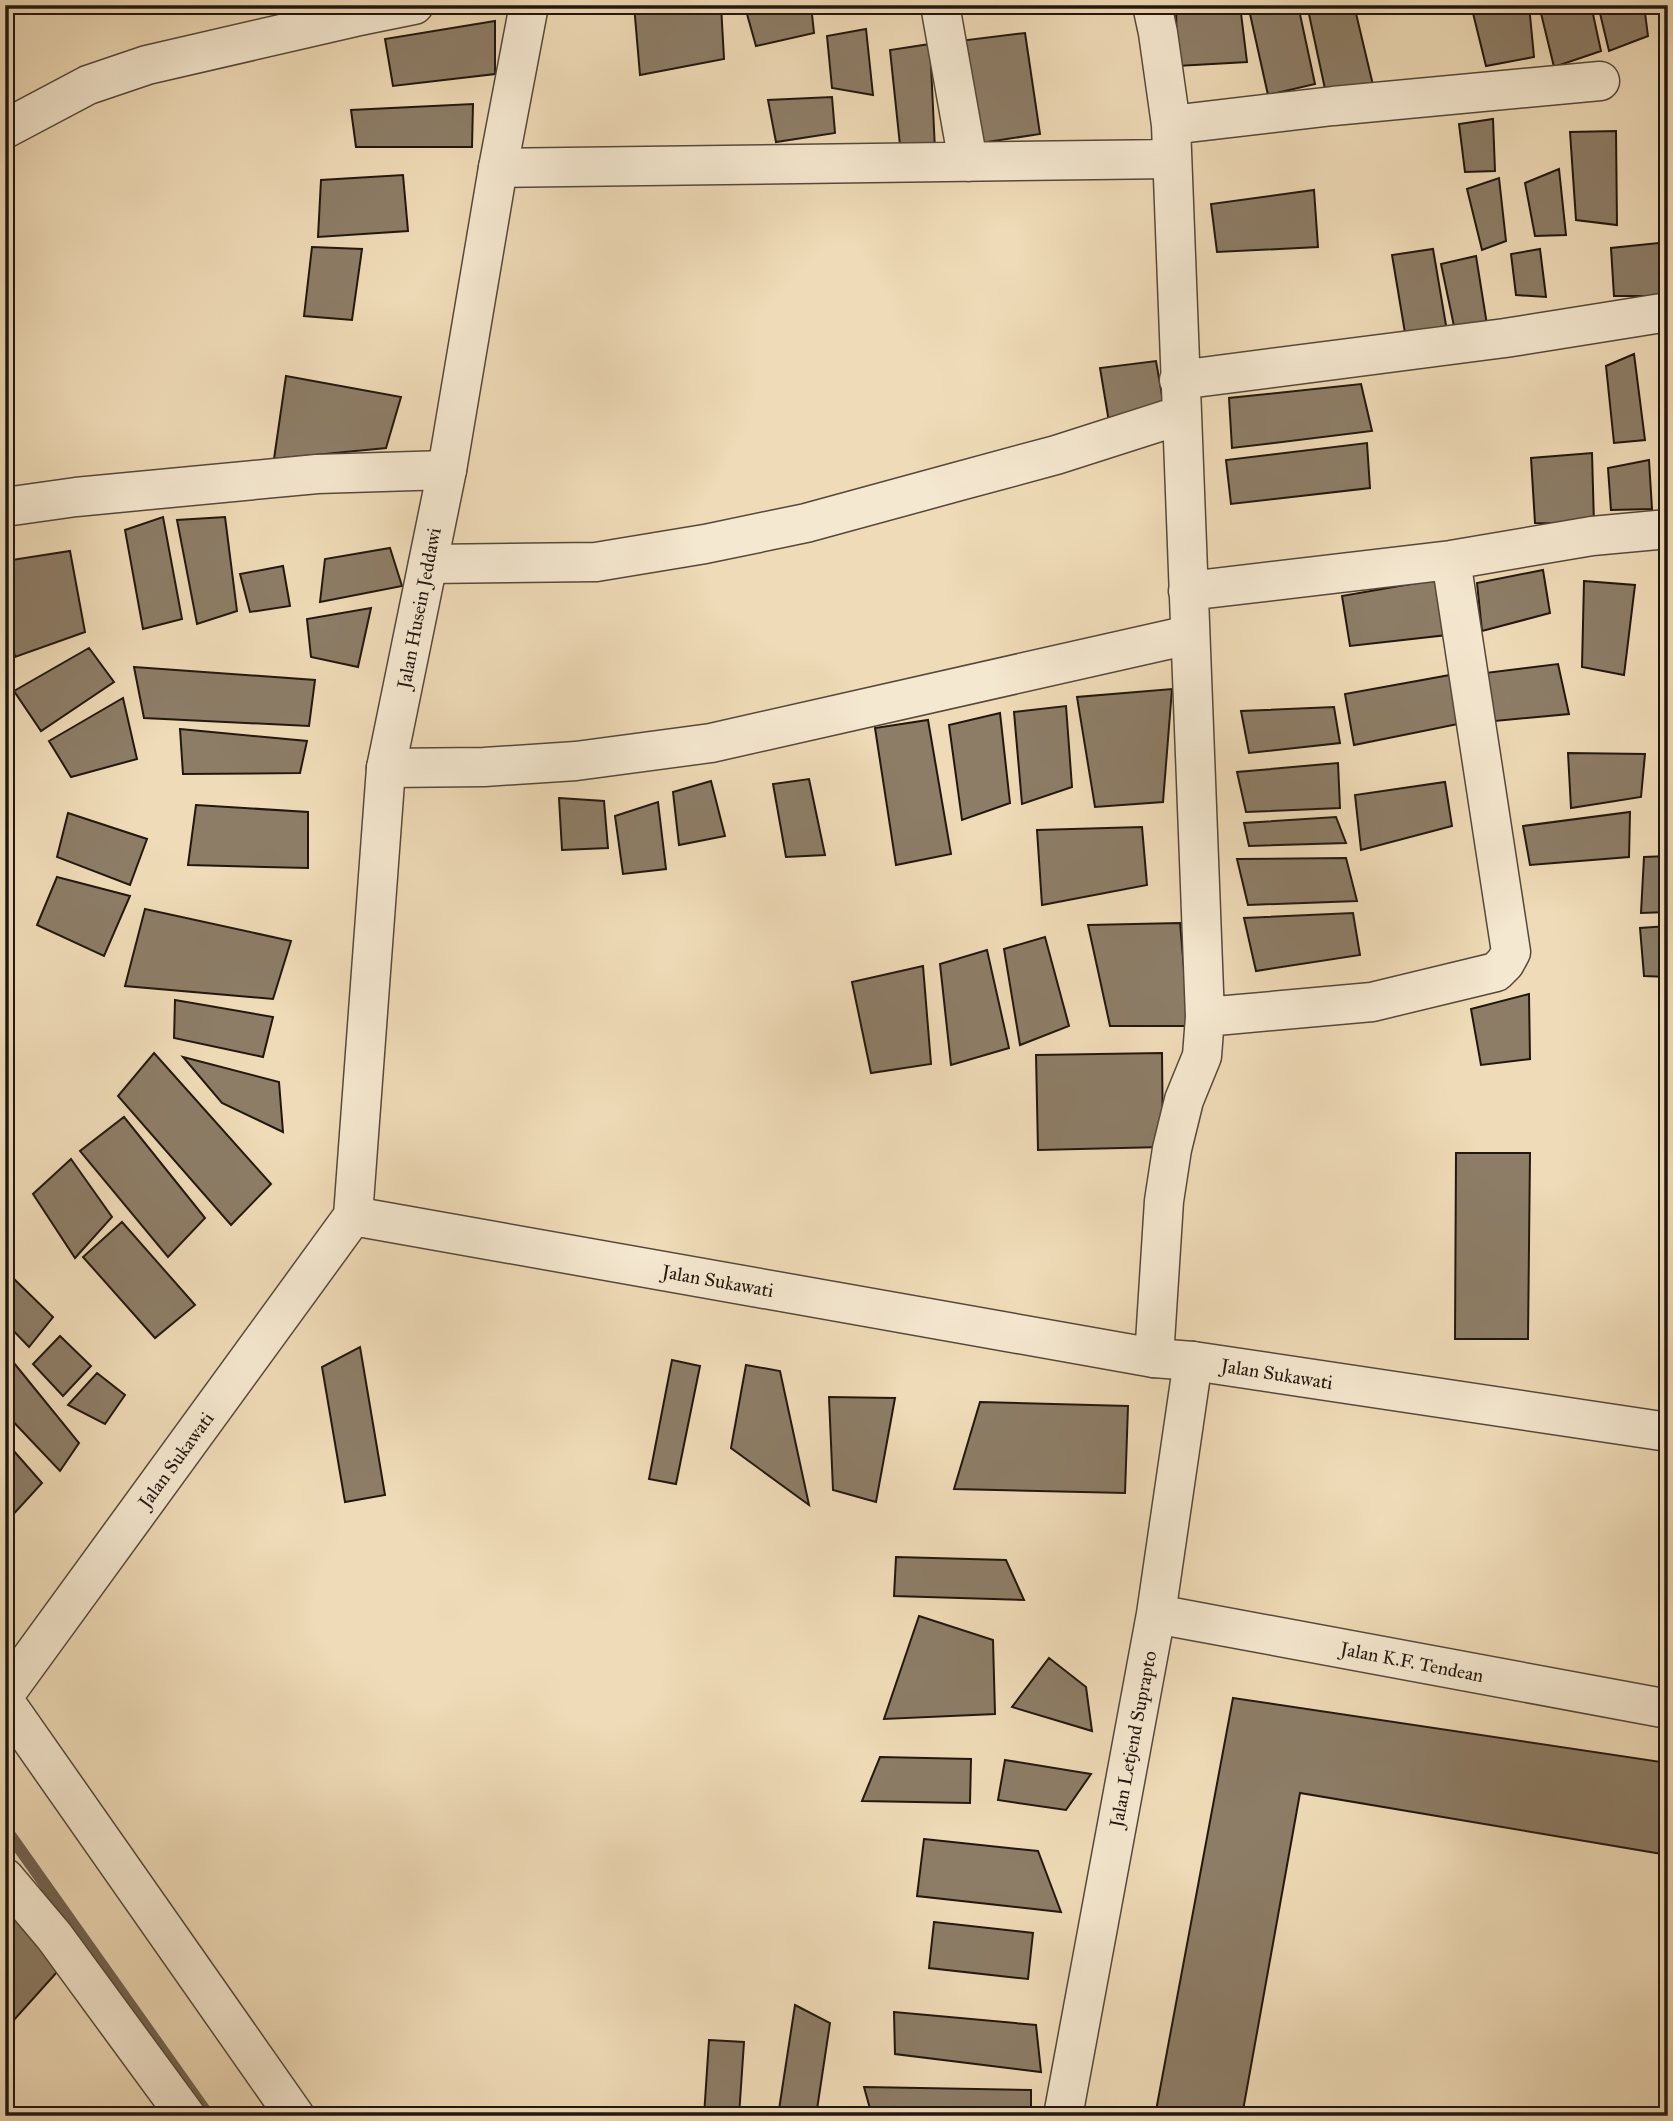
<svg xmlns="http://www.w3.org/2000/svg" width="1673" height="2121" font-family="'IM FELL Great Primer',serif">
<rect width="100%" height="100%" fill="#efdbb7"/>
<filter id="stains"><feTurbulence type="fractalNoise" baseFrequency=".00286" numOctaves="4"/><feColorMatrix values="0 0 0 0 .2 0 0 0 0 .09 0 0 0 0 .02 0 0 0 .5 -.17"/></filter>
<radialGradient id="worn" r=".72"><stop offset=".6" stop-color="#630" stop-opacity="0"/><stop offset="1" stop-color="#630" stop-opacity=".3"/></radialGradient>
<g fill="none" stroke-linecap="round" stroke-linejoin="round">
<!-- stream -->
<path stroke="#736452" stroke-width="12" d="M 5,1828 L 209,2116"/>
</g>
<!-- building -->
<path fill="#8d7d67" stroke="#221710" stroke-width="2" d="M 634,5 L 721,5 L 724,59 L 640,75 Z
M 811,5 L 814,33 L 756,46 L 747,14 Z
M 1240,5 L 1247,62 L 1177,66 L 1176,6 Z
M 1248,5 L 1298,5 L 1315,84 L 1268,95 Z
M 1307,5 L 1354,5 L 1373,85 L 1325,89 Z
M 1471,5 L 1529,5 L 1534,57 L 1486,66 Z
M 1539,5 L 1591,5 L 1601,51 L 1554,67 Z
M 1598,5 L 1644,5 L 1648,36 L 1609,51 Z
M 495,21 L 495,74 L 393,86 L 385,39 Z
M 866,29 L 873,95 L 832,88 L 827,36 Z
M 1025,33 L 1040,134 L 974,144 L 959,41 Z
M 930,44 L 935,150 L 900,145 L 890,50 Z
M 832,97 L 835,133 L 776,142 L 768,100 Z
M 473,104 L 472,147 L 356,147 L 351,110 Z
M 1493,119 L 1495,171 L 1465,172 L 1459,124 Z
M 1616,131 L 1617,225 L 1576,220 L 1570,132 Z
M 1559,169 L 1566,235 L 1535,236 L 1525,183 Z
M 403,175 L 408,231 L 318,237 L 321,180 Z
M 1499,178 L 1506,241 L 1482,250 L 1467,189 Z
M 1314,190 L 1318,247 L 1217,252 L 1211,204 Z
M 1668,242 L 1668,296 L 1614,296 L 1611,248 Z
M 312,247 L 362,249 L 352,320 L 304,316 Z
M 1433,249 L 1447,331 L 1405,333 L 1392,255 Z
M 1540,249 L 1546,297 L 1516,295 L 1511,254 Z
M 1476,256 L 1488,331 L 1455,331 L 1441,264 Z
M 1634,354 L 1645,440 L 1614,443 L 1606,366 Z
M 1156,361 L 1163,401 L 1109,422 L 1100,368 Z
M 286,376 L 401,397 L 386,448 L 274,459 Z
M 1361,384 L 1372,431 L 1232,448 L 1229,398 Z
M 1668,435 L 1668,503 L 1662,503 L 1661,436 Z
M 1367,443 L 1370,488 L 1231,504 L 1226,460 Z
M 1592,453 L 1594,524 L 1535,523 L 1531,458 Z
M 1649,460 L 1652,509 L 1611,510 L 1608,468 Z
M 163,517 L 182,619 L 143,629 L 125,530 Z
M 225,517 L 237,611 L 197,624 L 177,520 Z
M 390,548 L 402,586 L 320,602 L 325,559 Z
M 70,551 L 85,632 L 15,657 L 5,610 L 5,561 Z
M 1668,560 L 1668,615 L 1665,561 Z
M 283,566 L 290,606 L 250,612 L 240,574 Z
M 1543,570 L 1550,613 L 1482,631 L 1477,583 Z
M 1439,579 L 1447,635 L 1350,646 L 1342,596 Z
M 1584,581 L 1635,585 L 1624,675 L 1582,667 Z
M 371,608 L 358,667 L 311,657 L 307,619 Z
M 89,648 L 114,682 L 41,731 L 14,691 Z
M 1558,664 L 1569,714 L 1495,721 L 1485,673 Z
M 134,667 L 315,680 L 309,726 L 144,718 Z
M 1450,675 L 1458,724 L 1354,745 L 1345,694 Z
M 1172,689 L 1163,802 L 1095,807 L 1077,697 Z
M 123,698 L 137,759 L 71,777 L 49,741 Z
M 1066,706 L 1072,787 L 1022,804 L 1014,712 Z
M 1334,707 L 1340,743 L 1249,753 L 1241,711 Z
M 1000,713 L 1010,803 L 962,820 L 949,725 Z
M 928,720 L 951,854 L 896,865 L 875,728 Z
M 180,729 L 307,741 L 300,773 L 183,774 Z
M 1568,753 L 1645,754 L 1641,797 L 1571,808 Z
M 1338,763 L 1340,808 L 1246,812 L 1237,772 Z
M 809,779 L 825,855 L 786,857 L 773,784 Z
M 1665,779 L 1668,779 L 1668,822 Z
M 711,781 L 725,836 L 679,845 L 673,792 Z
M 1445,782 L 1452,826 L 1361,850 L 1355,795 Z
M 559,798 L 604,801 L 608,848 L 562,850 Z
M 658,802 L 666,869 L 623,874 L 615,816 Z
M 196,805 L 308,812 L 308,868 L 188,865 Z
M 1630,812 L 1629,857 L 1530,865 L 1523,826 Z
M 68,813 L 147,839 L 130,885 L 57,857 Z
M 1336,817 L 1346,843 L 1249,846 L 1244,823 Z
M 1142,827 L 1147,885 L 1042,905 L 1037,830 Z
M 1668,856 L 1668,912 L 1641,913 L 1644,857 Z
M 1346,858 L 1357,901 L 1248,905 L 1237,859 Z
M 57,877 L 130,896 L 104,956 L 37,925 Z
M 145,909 L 291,941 L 273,999 L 125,986 Z
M 1353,913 L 1360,955 L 1256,971 L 1244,918 Z
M 1180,923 L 1189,1026 L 1110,1026 L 1088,925 Z
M 1668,926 L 1668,977 L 1644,976 L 1640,928 Z
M 1045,937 L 1069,1026 L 1020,1045 L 1004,949 Z
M 987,950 L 1009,1048 L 951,1065 L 940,964 Z
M 923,966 L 931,1064 L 871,1073 L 852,982 Z
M 1529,994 L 1530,1059 L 1481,1065 L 1471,1009 Z
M 175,1000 L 273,1017 L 263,1057 L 174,1038 Z
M 154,1053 L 271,1184 L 231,1225 L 118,1096 Z
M 1162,1053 L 1163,1147 L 1038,1150 L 1036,1055 Z
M 183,1057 L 279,1082 L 283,1132 L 222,1103 Z
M 124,1117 L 205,1218 L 168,1257 L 80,1151 Z
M 1456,1153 L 1530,1153 L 1528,1339 L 1455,1339 Z
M 71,1159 L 112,1217 L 75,1258 L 33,1194 Z
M 122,1222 L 195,1305 L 155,1338 L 83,1257 Z
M 12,1277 L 53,1317 L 29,1347 L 5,1322 L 5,1286 Z
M 60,1336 L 91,1366 L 63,1396 L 33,1364 Z
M 360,1347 L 385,1495 L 345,1502 L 322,1367 Z
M 5,1352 L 79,1443 L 60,1471 L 5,1413 Z
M 672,1360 L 700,1366 L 676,1484 L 649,1479 Z
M 746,1365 L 780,1371 L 809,1505 L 731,1448 Z
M 97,1373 L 125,1395 L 105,1424 L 68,1405 Z
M 829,1397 L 895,1398 L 876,1502 L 833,1490 Z
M 980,1402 L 1128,1406 L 1125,1493 L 954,1489 Z
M 5,1441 L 42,1483 L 9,1519 L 5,1515 Z
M 896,1557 L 1006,1560 L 1024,1600 L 894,1596 Z
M 919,1616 L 993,1640 L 995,1714 L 884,1719 Z
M 1049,1658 L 1086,1687 L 1092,1731 L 1012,1707 Z
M 1233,1698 L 1668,1763 L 1668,1855 L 1300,1793 L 1242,2116 L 1155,2116 Z
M 880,1757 L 971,1759 L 970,1803 L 862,1801 Z
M 1005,1760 L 1091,1774 L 1066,1810 L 998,1800 Z
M 924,1839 L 1038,1851 L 1061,1912 L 917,1896 Z
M 5,1908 L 66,1962 L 5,2030 Z
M 934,1922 L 1033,1933 L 1028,1979 L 929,1968 Z
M 795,2005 L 830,2023 L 816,2116 L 778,2116 Z
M 894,2012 L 1036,2025 L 1041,2072 L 895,2054 Z
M 709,2040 L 744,2042 L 739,2116 L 704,2116 Z
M 864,2087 L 1031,2090 L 1031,2116 L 872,2116 Z"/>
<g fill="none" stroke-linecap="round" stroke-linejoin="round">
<!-- minor casing -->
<g stroke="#55483a" stroke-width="41">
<path id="minor" d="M 940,5 L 968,162
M 1152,5 L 1158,33 L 1171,125 L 1205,1017 L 1202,1056 L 1184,1100 L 1172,1149 L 1164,1201 L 1154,1358
M 1171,125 L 1333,106 L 1600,81
M 5,129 L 88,85 L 147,65 L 355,17 L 414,5
M 498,168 L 1171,159
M 1179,380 L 1505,338 L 1668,312
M 5,507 L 76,497 L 317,474 L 447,470
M 428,564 L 596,562 L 705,544 L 806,523 L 956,482 L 1056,455 L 1181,415
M 1188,591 L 1451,560 L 1592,536 L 1668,529
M 386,768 L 484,767 L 576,761 L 711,743 L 1189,635
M 1205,1017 L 1372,1002 L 1496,972 L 1505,963 L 1511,952 L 1451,560
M 1156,1614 L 1668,1709
M 5,1878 L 54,1936 L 186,2116
M 1063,2116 L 1156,1614 L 1193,1361"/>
</g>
<!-- tertiary casing -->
<g stroke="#55483a" stroke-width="41">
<path id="tertiary" d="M 353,1216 L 386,768 L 447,470 L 498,168 L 529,5
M 5,1694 L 353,1216 L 1154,1358 L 1193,1361 L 1668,1432
M 5,1702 L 295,2116"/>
</g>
<!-- minor -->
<use href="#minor" stroke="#f5e8d0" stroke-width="38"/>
<!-- tertiary -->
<use href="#tertiary" stroke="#f5e8d0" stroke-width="38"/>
</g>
<g text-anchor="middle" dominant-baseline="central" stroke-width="6" stroke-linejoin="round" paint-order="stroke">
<!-- street labels -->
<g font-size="19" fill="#221710" stroke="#f5e8d0">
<text transform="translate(419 608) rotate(-79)">Jalan Husein Jeddawi</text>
<text transform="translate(718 1281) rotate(10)">Jalan Sukawati</text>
<text transform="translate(1277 1374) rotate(9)">Jalan Sukawati</text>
<text transform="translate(176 1460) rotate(-54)">Jalan Sukawati</text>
<text transform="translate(1412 1662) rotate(11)">Jalan K.F. Tendean</text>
<text transform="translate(1133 1739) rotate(-79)">Jalan Letjend Suprapto</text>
</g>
</g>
<!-- margin -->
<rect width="1673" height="2121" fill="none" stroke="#efdbb7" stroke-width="28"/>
<rect x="7" y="7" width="1659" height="2107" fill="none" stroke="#221710" stroke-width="3.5"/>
<rect x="14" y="14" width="1645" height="2093" fill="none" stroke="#221710" stroke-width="2"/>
<rect width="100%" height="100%" filter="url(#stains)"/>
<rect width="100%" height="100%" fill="url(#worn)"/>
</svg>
